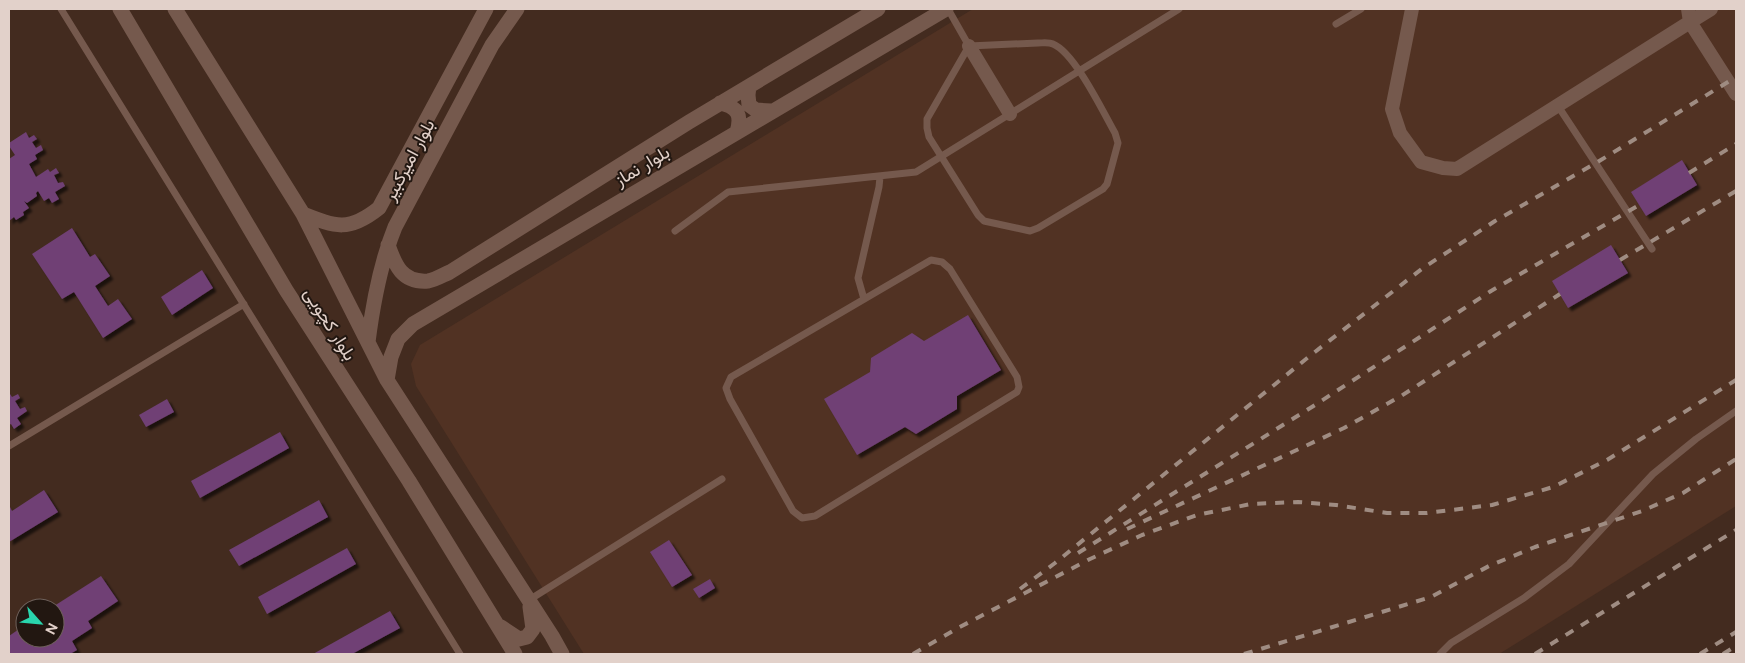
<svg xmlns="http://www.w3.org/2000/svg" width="1745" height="663" font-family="'DM Sans',Vazirmatn,sans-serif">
<defs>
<filter id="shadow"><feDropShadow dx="3.5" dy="3.5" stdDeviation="1" flood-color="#0009"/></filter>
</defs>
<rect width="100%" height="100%" fill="#432b1f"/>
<!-- built -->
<path fill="#513223" d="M 973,9 L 1736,9 L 1736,506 L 1499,654 L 584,654 L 416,386 L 411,364 L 420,345 Z"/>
<!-- building -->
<path fill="#6f4075" filter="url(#shadow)" d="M 26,132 L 29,138 L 34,135 L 37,139 L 32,142 L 36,148 L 41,145 L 43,150 L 35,155 L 37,159 L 29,164 L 36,177 L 48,169 L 50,172 L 56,168 L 59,173 L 54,175 L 58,183 L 63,182 L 65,186 L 55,192 L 59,199 L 52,203 L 49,198 L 44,201 L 38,191 L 36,193 L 37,196 L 27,203 L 24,201 L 29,208 L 23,212 L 24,215 L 16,220 L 14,217 L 9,221 L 9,159 L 15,155 L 9,146 L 9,143 Z
M 1682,160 L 1697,185 L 1646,216 L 1631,192 Z
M 72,228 L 90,257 L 95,254 L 110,276 L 95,286 L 108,306 L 118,299 L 132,319 L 103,338 L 74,292 L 62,299 L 32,254 Z
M 1611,245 L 1628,273 L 1568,308 L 1552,281 Z
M 202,270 L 213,288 L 172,315 L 161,297 Z
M 968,315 L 1001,370 L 957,396 L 957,409 L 916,434 L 905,427 L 857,455 L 824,399 L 870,372 L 871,358 L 912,333 L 924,341 Z
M 10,394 L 12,397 L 18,394 L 20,398 L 15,401 L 20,409 L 25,407 L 27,411 L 17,418 L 21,424 L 14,429 L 11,424 L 9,425 L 9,395 Z
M 167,399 L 174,412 L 146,427 L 139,415 Z
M 280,432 L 289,448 L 200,498 L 191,481 Z
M 44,490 L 58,512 L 9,542 L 9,505 L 12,511 Z
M 319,500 L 328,517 L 239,566 L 229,550 Z
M 669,540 L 692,575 L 672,587 L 650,552 Z
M 347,548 L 356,564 L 267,614 L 258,597 Z
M 101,576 L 118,601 L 88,621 L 92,628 L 72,641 L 77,650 L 70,654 L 9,654 L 9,636 L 25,625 L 25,638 L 55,638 L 55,608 L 51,608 Z
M 710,579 L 715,588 L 699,598 L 693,589 Z
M 390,611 L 400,628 L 352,654 L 313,654 Z"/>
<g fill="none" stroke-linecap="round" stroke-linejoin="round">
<!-- lane -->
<path stroke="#75594d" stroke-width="7" d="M 61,9 L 460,654
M 948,9 L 969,46
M 1336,24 L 1361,9
M 1038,43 C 1043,43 1049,42 1053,44 C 1075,53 1103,112 1115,133 L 1118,143 L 1107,184 L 1103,189 L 1038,228 L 1030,231 L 984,221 L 978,215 L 929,137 L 927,128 L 927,119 L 969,46 Z
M 1558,106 L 1652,249
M 675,231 L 728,192 L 916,172 L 1179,9
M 931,260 L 942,262 L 950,269 L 1017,377 L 1019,387 L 1017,392 L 815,516 L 802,518 L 793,511 L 730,399 L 726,388 L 731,377 Z
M 864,299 L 858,278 L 879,187 L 880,177
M 9,446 L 244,304
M 529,600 L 722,479
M 1440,654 L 1451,643 L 1524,598 L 1569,564 L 1653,474 L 1696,439 L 1736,411"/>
<!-- street -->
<path stroke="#75594d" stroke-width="14" d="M 1412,9 L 1392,109 L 1400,133 L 1421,162 L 1443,168 L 1457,169 L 1690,22 L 1736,94
M 1688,9 L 1690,22 L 1711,9
M 969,46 L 1010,114"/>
<!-- secondary -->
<path stroke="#75594d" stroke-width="15" d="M 120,9 L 286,290 L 409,481 L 515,654
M 175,9 L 303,214 L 387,380 L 552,636 L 562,654
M 749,86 L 748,95 L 749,105 L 756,110 L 771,111
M 720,103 C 738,107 742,115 737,132
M 303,214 C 336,227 349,232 379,208 L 486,9
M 388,245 C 395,265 402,283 428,281 C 435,280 443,275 450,272 L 689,122 L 878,9
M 368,342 C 373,303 380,264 395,227 L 492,45 L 517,9
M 387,380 L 391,357 L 398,339 L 413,324 L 946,9
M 501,627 L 519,639 L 527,637 L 533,629 L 530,607"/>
<!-- rail -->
<path stroke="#9f8c82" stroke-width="4" stroke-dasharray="9 9" stroke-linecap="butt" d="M 1689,173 L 1736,144
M 1620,260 L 1736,191
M 1127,529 L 1344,428 L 1401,396 L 1560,294
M 1078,553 L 1315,405 L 1491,291 L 1639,205
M 1020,589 L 1055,563 L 1311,355 L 1423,268 L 1495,221 L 1596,163 L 1736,77
M 913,654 L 958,628 L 1090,559 L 1142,535 L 1197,515 L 1251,504 L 1298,502 L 1336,505 L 1387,513 L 1427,513 L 1492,505 L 1553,487 L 1607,460 L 1736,380
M 1244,654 L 1431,597 L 1489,566 L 1535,547 L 1642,511 L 1683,493 L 1736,459
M 1535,654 L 1736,530
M 1700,654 L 1736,632
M 1723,654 L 1736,646"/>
</g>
<g text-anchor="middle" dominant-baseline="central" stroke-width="4" stroke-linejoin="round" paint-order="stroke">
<!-- street labels -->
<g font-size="18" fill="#e2d1ca" stroke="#221711">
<text transform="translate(409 160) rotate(-62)">بلوار امیرکبیر</text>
<text transform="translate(642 166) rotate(-31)">بلوار نماز</text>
<text transform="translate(330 324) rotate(58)">بلوار کچویی</text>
</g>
</g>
<!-- border -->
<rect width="1745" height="663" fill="none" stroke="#e2d1ca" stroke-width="20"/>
<!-- north arrow -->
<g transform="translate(40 623) rotate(117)"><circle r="24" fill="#221711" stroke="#6f615b"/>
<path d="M0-4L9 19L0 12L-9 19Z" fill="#29d5ad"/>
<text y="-8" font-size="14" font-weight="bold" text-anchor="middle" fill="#e2d1ca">N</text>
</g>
</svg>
